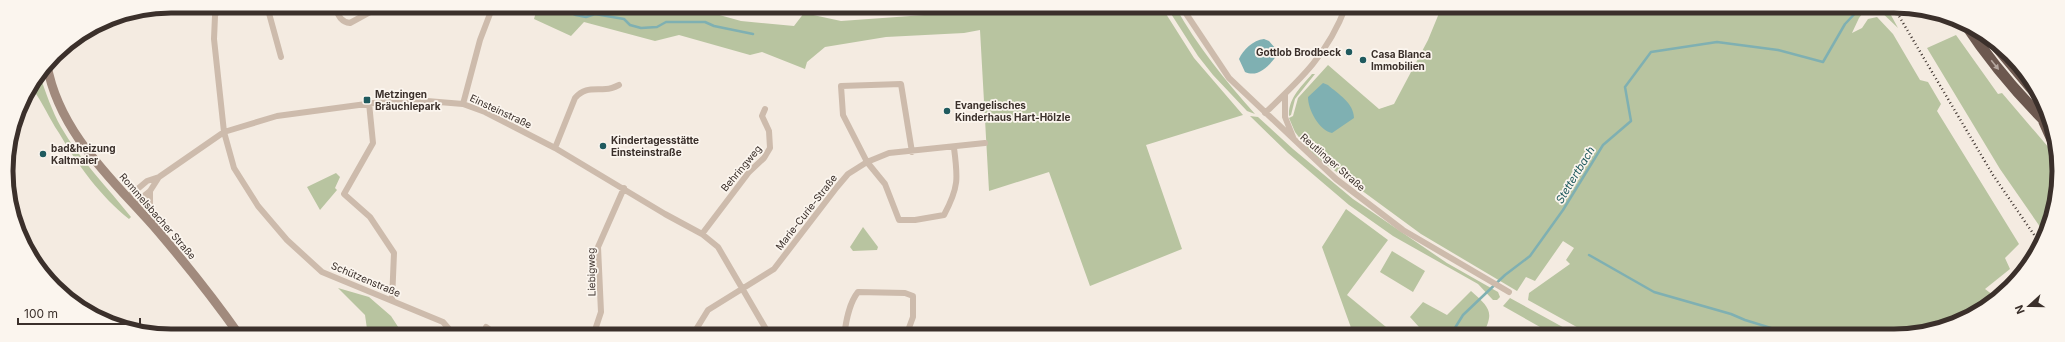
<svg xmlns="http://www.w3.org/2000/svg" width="2065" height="342" font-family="Inter,sans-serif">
<rect width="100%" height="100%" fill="#f4ebe1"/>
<!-- green -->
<path fill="#b8c4a0" d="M 523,6 L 622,6 L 652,14 L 658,6 L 687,6 L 741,21 L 794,26 L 804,13 L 841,21 L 966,12 L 982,6 L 1161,6 L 1194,58 L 1243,115 L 1146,145 L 1182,249 L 1090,286 L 1049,172 L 989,191 L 980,30 L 964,33 L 886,37 L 825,47 L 807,62 L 805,69 L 762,52 L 750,55 L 679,35 L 655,41 L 584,22 L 571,36 L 534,19 L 536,12 Z
M 1166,6 L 1175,6 C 1197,46 1225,80 1255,114 L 1247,111 L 1213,75 L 1198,56 Z
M 1442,6 L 1868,6 L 1859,18 L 1852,33 L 1862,28 L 1868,19 L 1877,17 L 1893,34 L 1920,80 L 1928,82 L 1941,104 L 1937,111 L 2019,244 L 2005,258 L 2010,269 L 1985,289 L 1997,298 L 1967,319 L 1905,336 L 1593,336 L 1528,300 L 1529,293 L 1570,264 L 1566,260 L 1574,248 L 1563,241 L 1535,281 L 1526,277 L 1517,291 L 1421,234 L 1312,154 L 1295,132 L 1289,118 L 1293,116 L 1298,98 L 1328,65 L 1379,109 L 1394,104 L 1428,40 Z
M 1877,6 L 1886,6 L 1898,28 L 1877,8 Z
M 1956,35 L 1998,94 L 2002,93 L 2055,155 L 2059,182 L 2045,234 L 2000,169 L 1927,48 Z
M 1312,74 L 1315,74 L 1295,99 L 1291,115 L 1289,116 C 1288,98 1302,86 1312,74 Z
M 40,76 C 46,93 52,111 61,127 C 80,160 108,188 131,217 L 129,219 C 101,197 77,164 59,133 C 49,118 43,103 32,88 Z
M 1250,116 L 1258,117 L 1293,149 L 1353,199 L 1447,263 L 1498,292 L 1500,297 L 1497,300 L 1493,300 L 1478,284 L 1393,236 L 1349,205 L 1288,153 Z
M 336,173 L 340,177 L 335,188 L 337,190 L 320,210 L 307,187 Z
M 1346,209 L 1388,240 L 1347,295 L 1386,327 L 1383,336 L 1354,336 L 1322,247 Z
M 863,227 L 878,247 L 877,250 L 853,251 L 850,247 Z
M 1392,251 L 1425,271 L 1413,292 L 1380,272 Z
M 338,288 L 369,297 L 391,316 L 404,336 L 368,336 L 365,315 Z
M 1471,291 C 1490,308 1495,312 1482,336 L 1427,336 L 1410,317 L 1423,302 L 1447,315 Z
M 1510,298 L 1579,336 L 1556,336 L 1503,306 Z"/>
<!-- water -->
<path fill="#7fb0b2" d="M 1264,39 L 1269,41 L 1276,49 L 1277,55 C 1269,66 1258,78 1245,72 L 1239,59 C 1243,50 1253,40 1264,39 Z
M 1323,83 L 1328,85 C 1338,94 1354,103 1354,118 L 1332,133 C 1319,130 1308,110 1308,97 Z"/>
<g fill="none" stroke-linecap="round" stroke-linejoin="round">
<!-- stream -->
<path stroke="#7fb0b2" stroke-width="2.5" d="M 557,6 L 576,15 L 586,17 L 595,14 L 624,19 L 630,25 L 641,28 L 657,27 L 666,22 L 705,22 L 714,26 L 753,34
M 1589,255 L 1654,292 L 1731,314 L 1745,320 L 1797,336
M 1450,336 L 1463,315 L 1505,275 L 1530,256 L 1563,210 L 1603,145 L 1631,121 L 1625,87 L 1651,52 L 1717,42 L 1778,50 L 1823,62 L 1845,24 L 1862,6"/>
<!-- minor -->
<path stroke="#cdbbac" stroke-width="6" d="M 219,6 L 215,16 L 214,39 L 224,132 L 234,168 L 258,206 L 287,240 L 322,272 L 443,322 L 455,336
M 267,6 L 281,57
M 334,6 C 338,14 340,22 350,23 L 381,6
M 1181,6 L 1229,78 L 1336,179 L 1403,230 L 1509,292
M 1285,94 L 1285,117 L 1293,137
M 369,103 L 373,143 L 344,194 L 370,217 L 394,253 L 392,301
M 463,104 L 480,40 L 493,6
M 1265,113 C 1301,79 1328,54 1346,6
M 555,148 L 575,98 C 585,87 593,90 606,89 C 610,89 615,87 619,85
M 912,152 L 901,84 L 841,86 L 843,115 L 867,162 L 885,184 L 899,220 L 915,220 L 944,215 C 959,187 958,178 954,148
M 150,191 L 150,204 L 157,229
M 128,197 L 147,181 L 159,177 L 224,132 L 277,116 L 381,102 L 415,100 L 463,104 L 485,112 L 555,148 L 665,214 L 702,234 L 718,247 L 770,336
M 134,204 L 150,191 L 159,177
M 702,234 L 749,172 L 764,158 L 770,148 L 769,131 L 762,116 L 765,109
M 486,327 L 498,336
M 593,336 L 601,312 L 598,247 L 624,188
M 692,336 L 708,310 L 774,269 L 837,187 L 848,174 L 867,162 L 889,153 L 985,143
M 844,336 C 846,321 849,303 858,292 L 905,293 L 913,296 L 913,317 L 906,336"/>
<!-- secondary -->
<path stroke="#a18a7d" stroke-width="9" d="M 47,65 C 59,133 113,180 157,230 C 186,264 214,299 240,336"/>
<!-- trunk -->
<path stroke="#6c584f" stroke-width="11" d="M 1964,22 C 1989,60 2019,96 2052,128
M 1996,46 L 2036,94
M 2044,122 L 2053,142"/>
<!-- rail -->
<path stroke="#3b302b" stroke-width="2.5" stroke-dasharray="1 3" stroke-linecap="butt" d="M 1893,6 L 1993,175 L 2041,245"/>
</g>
<!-- one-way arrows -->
<defs><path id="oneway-solid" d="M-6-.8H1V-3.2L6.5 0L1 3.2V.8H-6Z"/></defs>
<use fill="#b4a69e" href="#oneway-solid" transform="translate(1995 65) rotate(51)"/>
<!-- markers -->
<g fill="#1f5a5e" stroke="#fbf5ee" stroke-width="1.5">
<circle cx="1349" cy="52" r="4"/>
<circle cx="1363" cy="60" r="4"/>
<rect x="363" y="96" width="8" height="8" rx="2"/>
<circle cx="947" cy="111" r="4"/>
<circle cx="603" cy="146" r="4"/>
<circle cx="43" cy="154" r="4"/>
</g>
<g text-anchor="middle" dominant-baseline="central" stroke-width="3.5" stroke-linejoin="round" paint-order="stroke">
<!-- poi labels -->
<g font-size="10" font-weight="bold" fill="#3b302b" stroke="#fbf5ee" text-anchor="start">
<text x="1341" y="52" text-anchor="end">Gottlob Brodbeck</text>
<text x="1371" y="54">Casa Blanca<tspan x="1371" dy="12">Immobilien</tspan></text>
<text x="375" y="94">Metzingen<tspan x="375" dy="12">Bräuchlepark</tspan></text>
<text x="955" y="105">Evangelisches<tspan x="955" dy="12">Kinderhaus Hart-Hölzle</tspan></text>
<text x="611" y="140">Kindertagesstätte<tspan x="611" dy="12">Einsteinstraße</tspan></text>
<text x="51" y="148">bad&amp;heizung<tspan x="51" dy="12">Kaltmaier</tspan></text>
</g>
<!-- street labels -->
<g font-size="10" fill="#3b302b" stroke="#fbf5ee">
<text transform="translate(501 111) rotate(25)">Einsteinstraße</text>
<text transform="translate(1333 162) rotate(41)">Reutlinger Straße</text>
<text transform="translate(741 168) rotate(-50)">Behringweg</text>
<text transform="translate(806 212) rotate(-52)">Marie-Curie-Straße</text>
<text transform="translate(158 216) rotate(49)">Rommelsbacher Straße</text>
<text transform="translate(591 272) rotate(-91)">Liebigweg</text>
<text transform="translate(366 279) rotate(23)">Schützenstraße</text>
</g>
<!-- water labels -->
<g font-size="11" font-style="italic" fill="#1f5a5e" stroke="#fbf5ee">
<text transform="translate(1575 175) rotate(-59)">Stettertbach</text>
</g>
</g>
<!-- crop -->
<path d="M0 0H2065V342H0ZM171 13H1894A158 158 0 0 1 2052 171V171A158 158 0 0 1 1894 329H171A158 158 0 0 1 13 171V171A158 158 0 0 1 171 13Z" fill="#fbf5ee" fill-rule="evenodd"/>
<path fill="none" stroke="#3b302b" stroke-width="5" d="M171 13H1894A158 158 0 0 1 2052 171V171A158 158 0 0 1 1894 329H171A158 158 0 0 1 13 171V171A158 158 0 0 1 171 13Z"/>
<!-- north arrow -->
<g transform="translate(2029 306) rotate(249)" stroke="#fbf5ee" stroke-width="3" paint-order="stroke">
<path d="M0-3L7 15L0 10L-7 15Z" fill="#3b302b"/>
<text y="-6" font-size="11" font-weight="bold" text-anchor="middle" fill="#3b302b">N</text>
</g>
<!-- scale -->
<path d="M18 318v6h122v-6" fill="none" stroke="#3b302b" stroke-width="2"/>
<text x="24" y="318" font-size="12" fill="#3b302b" stroke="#fbf5ee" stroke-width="3" paint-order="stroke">100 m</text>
</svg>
